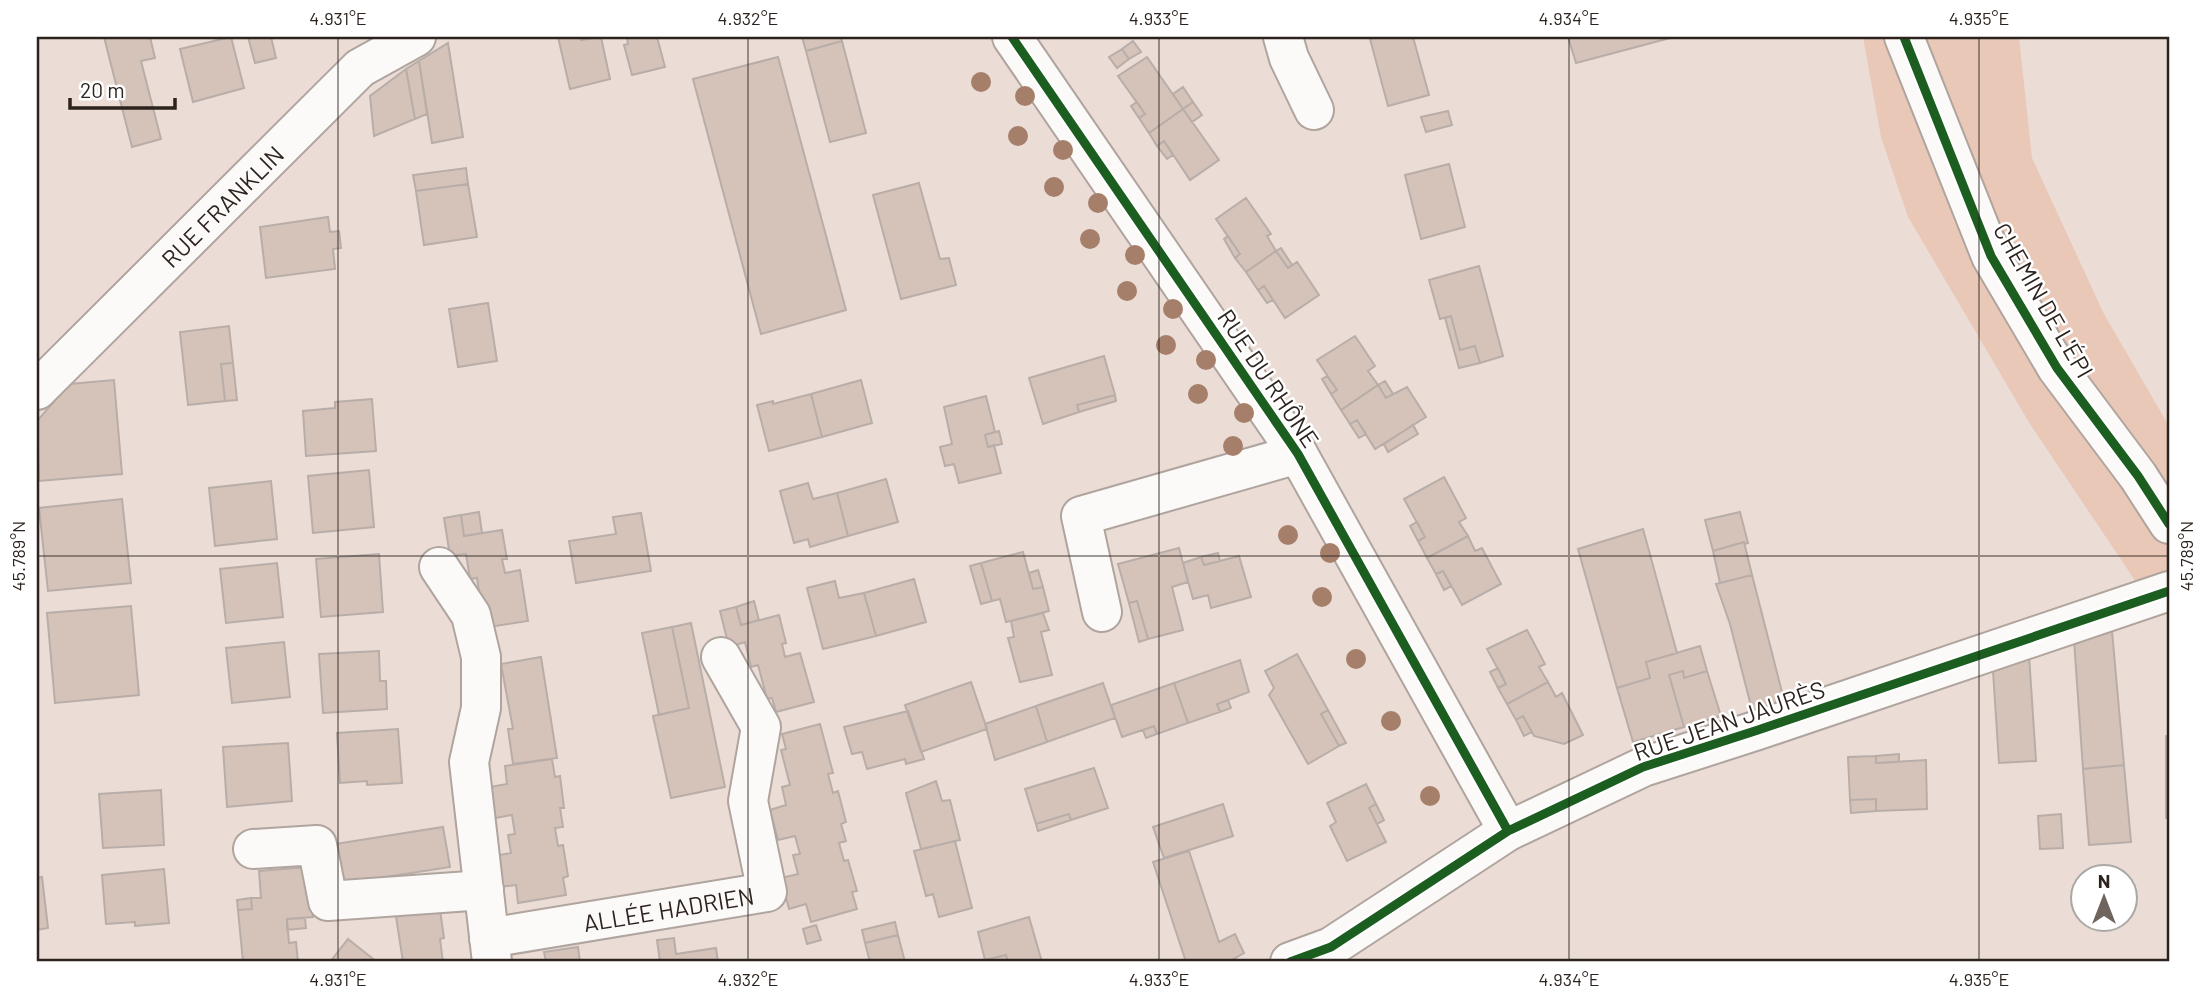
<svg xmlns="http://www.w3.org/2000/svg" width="2206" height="999" font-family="Barlow,sans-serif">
<rect width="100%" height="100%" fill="#ebddd6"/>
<!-- green -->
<path fill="#e9c8b7" d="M 1863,37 L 1882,37 L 1954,206 L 2169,543 L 2169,579 L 2140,588 L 2030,424 L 1908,217 L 1881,137 Z
M 1917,37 L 2019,37 L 2032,158 L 2104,314 L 2169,426 L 2169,503 L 2018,286 Z"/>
<!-- building -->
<path fill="#d5c3b9" stroke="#b8ada8" stroke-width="2" d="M 104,37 L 150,37 L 155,58 L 141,61 L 161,139 L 132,147 Z
M 231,37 L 244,88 L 193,102 L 180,49 Z
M 248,37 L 271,37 L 276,58 L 255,63 Z
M 558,37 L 581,37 L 581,40 L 601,37 L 610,79 L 570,89 Z
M 627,37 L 657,37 L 665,67 L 632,75 L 624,45 L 628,44 Z
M 802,37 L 841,37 L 842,41 L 806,51 Z
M 1379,37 L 1413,37 L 1429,95 L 1388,106 L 1370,39 Z
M 1568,37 L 1674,37 L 1576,63 Z
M 842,41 L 866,133 L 830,142 L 806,51 Z
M 1133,41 L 1141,52 L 1129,59 L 1122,49 Z
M 448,43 L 463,137 L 432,143 L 419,61 Z
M 1122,49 L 1129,59 L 1117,68 L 1109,57 Z
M 778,57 L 846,310 L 761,334 L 693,79 Z
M 1147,57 L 1183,109 L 1149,133 L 1139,118 L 1145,114 L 1118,76 Z
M 419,61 L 427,114 L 415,119 L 406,69 Z
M 406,69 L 415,119 L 374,136 L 370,96 Z
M 1183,87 L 1193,102 L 1183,109 L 1173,94 Z
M 1137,102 L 1145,114 L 1139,118 L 1131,106 Z
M 1193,102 L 1202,115 L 1192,122 L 1183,109 Z
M 1183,109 L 1219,160 L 1190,180 L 1164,141 L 1157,146 L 1149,133 Z
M 1448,111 L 1452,125 L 1426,132 L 1421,117 Z
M 1164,141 L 1173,155 L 1167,159 L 1157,146 Z
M 1449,164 L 1465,227 L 1421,239 L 1405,175 Z
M 466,168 L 468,184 L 416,191 L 413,175 Z
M 919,183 L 940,259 L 949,258 L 956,285 L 901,299 L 873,195 Z
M 468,184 L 477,237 L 424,245 L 416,191 Z
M 1246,198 L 1271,234 L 1267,236 L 1276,251 L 1246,272 L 1235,258 L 1240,254 L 1216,219 Z
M 328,217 L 330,232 L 339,231 L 341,248 L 333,249 L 335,269 L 266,278 L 260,227 Z
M 1228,236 L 1240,254 L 1235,258 L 1224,239 Z
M 1281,248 L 1292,265 L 1288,268 L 1276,251 Z
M 1276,251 L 1288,268 L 1297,262 L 1319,295 L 1285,318 L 1264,286 L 1258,290 L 1246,272 Z
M 1479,266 L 1503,356 L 1480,363 L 1475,346 L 1460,350 L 1451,316 L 1440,319 L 1429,280 Z
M 1264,286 L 1273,300 L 1267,303 L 1258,290 Z
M 488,303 L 497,361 L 458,367 L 449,309 Z
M 1451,316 L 1460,350 L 1475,346 L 1480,363 L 1459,368 L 1445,318 Z
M 229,326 L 233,363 L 221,364 L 225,401 L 188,405 L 180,332 Z
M 1355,336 L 1375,366 L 1368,371 L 1378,385 L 1341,410 L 1331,394 L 1337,390 L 1317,360 Z
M 1104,356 L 1115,395 L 1077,405 L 1079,412 L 1043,424 L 1029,378 Z
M 233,363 L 237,400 L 225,401 L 221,364 Z
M 1327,376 L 1337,390 L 1331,394 L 1322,379 Z
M 114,380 L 122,474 L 39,481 L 37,421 L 69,384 Z
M 861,380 L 872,423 L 822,437 L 811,394 Z
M 1385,381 L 1393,394 L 1386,398 L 1378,385 Z
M 1378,385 L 1386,398 L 1407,387 L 1426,417 L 1375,449 L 1357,420 L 1350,424 L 1341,410 Z
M 811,394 L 822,437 L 769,451 L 757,405 L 773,401 L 773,404 Z
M 1115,395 L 1116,401 L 1079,412 L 1077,405 Z
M 986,396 L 995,432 L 985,435 L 988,447 L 994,445 L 1001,473 L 959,483 L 954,464 L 945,466 L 940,447 L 952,444 L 944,407 Z
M 372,399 L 376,451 L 306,456 L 303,411 L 335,408 L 335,402 Z
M 1357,420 L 1366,434 L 1359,438 L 1350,424 Z
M 1413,425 L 1418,434 L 1388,452 L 1384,444 Z
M 999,431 L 1002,444 L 988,447 L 985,435 Z
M 369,470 L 374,527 L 313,533 L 308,476 Z
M 1444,477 L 1466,518 L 1459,522 L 1468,536 L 1427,558 L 1418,541 L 1425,537 L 1404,499 Z
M 886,479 L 898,522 L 848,536 L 837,493 Z
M 271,481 L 277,539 L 215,546 L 209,488 Z
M 808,483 L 813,499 L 837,493 L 848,536 L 810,547 L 808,539 L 794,543 L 780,491 Z
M 122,499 L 131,583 L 48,591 L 39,508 Z
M 479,512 L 482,533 L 464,536 L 461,515 Z
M 1740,512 L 1748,543 L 1745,544 L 1744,542 L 1713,551 L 1705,520 Z
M 641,513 L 651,571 L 576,583 L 569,541 L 616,534 L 613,517 Z
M 461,515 L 464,536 L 502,530 L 507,559 L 502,559 L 505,573 L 520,570 L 528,621 L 489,627 L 482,612 L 477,578 L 470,579 L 466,554 L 450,556 L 444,518 Z
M 1417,522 L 1425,537 L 1418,541 L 1410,526 Z
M 1643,529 L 1677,653 L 1646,662 L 1650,678 L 1617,688 L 1578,549 Z
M 1468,536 L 1475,551 L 1482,548 L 1501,584 L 1462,605 L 1443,571 L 1436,574 L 1427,558 Z
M 1744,542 L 1752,575 L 1720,583 L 1713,551 Z
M 1179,548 L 1188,582 L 1172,587 L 1183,630 L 1148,639 L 1137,601 L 1129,603 L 1118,564 Z
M 1023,552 L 1033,589 L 1043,587 L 1049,611 L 1006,622 L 1000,599 L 992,601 L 981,563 Z
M 1218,553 L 1220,561 L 1204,565 L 1201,557 Z
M 379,554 L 383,612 L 321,617 L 316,559 Z
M 1239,556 L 1251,597 L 1211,608 L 1208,595 L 1193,599 L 1183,563 L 1201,557 L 1204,565 Z
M 277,563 L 283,617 L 226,623 L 220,569 Z
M 981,563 L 992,601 L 981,604 L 970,566 Z
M 1038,570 L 1043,587 L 1033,589 L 1029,573 Z
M 1443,571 L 1451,586 L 1444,590 L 1436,574 Z
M 1752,575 L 1784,700 L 1752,710 L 1730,624 L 1716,584 Z
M 914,579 L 926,622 L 876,636 L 864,593 Z
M 835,581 L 839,598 L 864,593 L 876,636 L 823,649 L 807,588 Z
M 754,601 L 759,620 L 741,625 L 736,607 Z
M 1137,601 L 1148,639 L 1139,642 L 1129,603 Z
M 131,606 L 139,695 L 55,703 L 47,613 Z
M 736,607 L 741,625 L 779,615 L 786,643 L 782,644 L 785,657 L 800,653 L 814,702 L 776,712 L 772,698 L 767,699 L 758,665 L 751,667 L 745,642 L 729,647 L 720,611 Z
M 1043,613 L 1049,630 L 1041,632 L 1052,675 L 1020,682 L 1008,638 L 1014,637 L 1011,621 Z
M 691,623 L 725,787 L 671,798 L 653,716 L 689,708 L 672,627 Z
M 672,627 L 689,708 L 659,715 L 642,633 Z
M 1527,630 L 1545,664 L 1539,667 L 1548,682 L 1507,704 L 1498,688 L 1506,684 L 1487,649 Z
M 2112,631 L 2124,765 L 2083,769 L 2074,640 Z
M 284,642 L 290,697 L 232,703 L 226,648 Z
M 1700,646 L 1707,671 L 1684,678 L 1683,671 L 1669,675 L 1684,727 L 1633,742 L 1617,688 L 1650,678 L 1646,662 Z
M 379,651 L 380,681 L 386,681 L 387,709 L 323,713 L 319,654 Z
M 1297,654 L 1328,710 L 1321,714 L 1339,746 L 1308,764 L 1269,695 L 1274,688 L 1265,671 Z
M 2029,655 L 2036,761 L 1999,763 L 1993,671 Z
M 541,657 L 557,758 L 513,764 L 508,729 L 513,729 L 501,664 Z
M 1240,660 L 1249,692 L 1217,704 L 1220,712 L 1188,723 L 1174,683 Z
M 1498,668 L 1506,684 L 1498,688 L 1490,672 Z
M 1683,671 L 1684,678 L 1707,671 L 1721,716 L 1684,727 L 1669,675 Z
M 971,682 L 987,729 L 921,752 L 905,705 Z
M 1548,682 L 1556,697 L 1562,693 L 1583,735 L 1564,744 L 1534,736 L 1523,716 L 1516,720 L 1507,704 Z
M 1103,683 L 1115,718 L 1047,742 L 1036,706 Z
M 1174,683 L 1188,723 L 1157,734 L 1154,726 L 1122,737 L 1111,705 Z
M 1228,700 L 1231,708 L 1220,712 L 1217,704 Z
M 1036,706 L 1047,742 L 995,760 L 985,724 Z
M 1328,710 L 1346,743 L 1339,746 L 1321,714 Z
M 908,711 L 924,759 L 906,764 L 905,759 L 867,769 L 862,752 L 852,754 L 844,727 Z
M 1523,716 L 1532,732 L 1524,736 L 1516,720 Z
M 820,724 L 833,773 L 828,774 L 833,793 L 838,791 L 846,822 L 841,824 L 846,841 L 839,843 L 844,861 L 848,860 L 857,891 L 852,892 L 857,909 L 811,922 L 806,904 L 789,909 L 781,878 L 798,874 L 793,855 L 800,854 L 795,836 L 778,840 L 770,810 L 786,805 L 782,787 L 790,785 L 781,750 L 786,749 L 782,734 Z
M 1154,726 L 1157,734 L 1146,738 L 1143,730 Z
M 398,729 L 402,783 L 367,785 L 367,781 L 340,783 L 337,733 Z
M 2166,736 L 2169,736 L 2169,818 L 2166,818 Z
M 288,743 L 292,801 L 227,807 L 223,747 Z
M 1899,754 L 1899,762 L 1876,763 L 1876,756 Z
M 1876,756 L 1876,763 L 1926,760 L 1927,809 L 1876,811 L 1876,799 L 1850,800 L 1848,757 Z
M 552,759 L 555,777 L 560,776 L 564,808 L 560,808 L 563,827 L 555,828 L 558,846 L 563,845 L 568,876 L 563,878 L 566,895 L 518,903 L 516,885 L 498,887 L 493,856 L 511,853 L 508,835 L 515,834 L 512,815 L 495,818 L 490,787 L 507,784 L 505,766 Z
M 2124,765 L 2131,842 L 2089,845 L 2083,769 Z
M 1094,768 L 1108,808 L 1071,820 L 1069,814 L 1036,824 L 1025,789 Z
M 936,781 L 942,801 L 950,800 L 960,840 L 921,849 L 906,793 Z
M 1366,784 L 1376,804 L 1369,808 L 1386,842 L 1347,861 L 1330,826 L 1336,822 L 1327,803 Z
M 161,790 L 164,845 L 103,848 L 99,794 Z
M 1876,799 L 1876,811 L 1851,813 L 1850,800 Z
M 1223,804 L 1233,836 L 1164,858 L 1153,827 Z
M 1376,804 L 1384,820 L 1377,824 L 1369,808 Z
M 1069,814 L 1071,820 L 1038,831 L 1036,824 Z
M 2061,814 L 2063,848 L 2040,849 L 2038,816 Z
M 443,827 L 450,867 L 341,884 L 335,844 Z
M 955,841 L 972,908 L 939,917 L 933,894 L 926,896 L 914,851 Z
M 1189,851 L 1219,942 L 1235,934 L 1244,953 L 1228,962 L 1186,962 L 1153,862 Z
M 308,867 L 313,917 L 287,919 L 289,943 L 296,942 L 298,962 L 243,962 L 238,910 L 252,909 L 251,898 L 261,898 L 259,871 Z
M 164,869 L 169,923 L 135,926 L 135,922 L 106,924 L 102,875 Z
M 42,877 L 48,928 L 37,930 L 37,878 Z
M 251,898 L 252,909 L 238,910 L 237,900 Z
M 439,903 L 444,938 L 440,939 L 443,962 L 403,962 L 395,910 Z
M 1029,917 L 1042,962 L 1008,962 L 1006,955 L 985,960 L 978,932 Z
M 305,918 L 306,928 L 287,930 L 287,919 Z
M 895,922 L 898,935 L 865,943 L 862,930 Z
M 816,925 L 821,940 L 807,944 L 803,929 Z
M 898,935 L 905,962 L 870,962 L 865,943 Z
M 674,938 L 676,954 L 716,948 L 718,962 L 660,962 L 657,940 Z
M 348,939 L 377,962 L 330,962 Z
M 578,947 L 580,962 L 546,962 L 544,952 Z
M 1006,955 L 1008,962 L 986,962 L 985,960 Z"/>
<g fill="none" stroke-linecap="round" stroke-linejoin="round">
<!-- street casing -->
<g stroke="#afa49e" stroke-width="42">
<g id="street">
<path d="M 1012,37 L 1298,454 L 1508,831"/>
<path d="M 1283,37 L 1289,58 L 1314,110"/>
<path d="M 1904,37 L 1991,256 L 2057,368 L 2138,476 L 2169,524"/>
<path id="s1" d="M 37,390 L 360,68 L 416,37"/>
<path d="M 439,567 L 471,615 L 481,657 L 481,708 L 469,762 L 492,962"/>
<path d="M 1102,612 L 1081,516 L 1298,454"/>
<path d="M 253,849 L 317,845 L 328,901 L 484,890"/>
<path id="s2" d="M 489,938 L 767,892 L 748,801 L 761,727 L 721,657"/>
<path d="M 1290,962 L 1331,947 L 1508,831 L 1643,767 L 1758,730 L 2169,591"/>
</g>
</g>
<!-- street -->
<use href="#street" stroke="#fcfaf9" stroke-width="38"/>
<!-- cycleway casing -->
<g stroke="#fff" stroke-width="13">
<path id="cycleway" d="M 1012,37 L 1298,454 L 1508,831
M 1904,37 L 1991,256 L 2057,368 L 2138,476 L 2169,524
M 1290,962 L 1331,947 L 1508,831 L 1643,767 L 1758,730 L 2169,591"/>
</g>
<!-- cycleway -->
<use href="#cycleway" stroke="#1b5e20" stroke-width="9"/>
</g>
<!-- trees -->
<g fill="#a57f69">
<circle cx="981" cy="82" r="10"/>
<circle cx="1025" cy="96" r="10"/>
<circle cx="1018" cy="136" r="10"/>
<circle cx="1063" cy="150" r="10"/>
<circle cx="1054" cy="187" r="10"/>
<circle cx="1098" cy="203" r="10"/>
<circle cx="1090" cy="239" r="10"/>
<circle cx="1135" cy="255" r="10"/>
<circle cx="1127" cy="291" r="10"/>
<circle cx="1173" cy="309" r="10"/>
<circle cx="1166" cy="345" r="10"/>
<circle cx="1206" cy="360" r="10"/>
<circle cx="1198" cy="394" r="10"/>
<circle cx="1244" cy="413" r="10"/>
<circle cx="1233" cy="446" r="10"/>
<circle cx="1288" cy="535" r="10"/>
<circle cx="1330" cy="553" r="10"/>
<circle cx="1322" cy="597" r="10"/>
<circle cx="1356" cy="659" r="10"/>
<circle cx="1391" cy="721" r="10"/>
<circle cx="1430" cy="796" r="10"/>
</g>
<!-- ticks -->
<path fill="none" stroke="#2d231e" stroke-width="2" stroke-opacity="0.45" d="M 338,37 L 338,962M 748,37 L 748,962M 1159,37 L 1159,962M 1569,37 L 1569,962M 1979,37 L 1979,962M 37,556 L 2169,556"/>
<g text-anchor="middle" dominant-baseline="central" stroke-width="5" stroke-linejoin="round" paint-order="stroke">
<!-- street labels -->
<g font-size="24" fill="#2d231e" stroke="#fff">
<text stroke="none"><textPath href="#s1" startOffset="261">RUE FRANKLIN</textPath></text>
<text transform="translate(2044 300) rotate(60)">CHEMIN DE L'ÉPI</text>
<text transform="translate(1269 378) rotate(56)">RUE DU RHÔNE</text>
<text transform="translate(1729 720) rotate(-19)">RUE JEAN JAURÈS</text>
<text stroke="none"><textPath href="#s2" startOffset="182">ALLÉE HADRIEN</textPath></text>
</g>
</g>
<!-- border -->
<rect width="2206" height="999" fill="none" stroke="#ffffff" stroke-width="77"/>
<!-- north arrow -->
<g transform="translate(2104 898)"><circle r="33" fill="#ffffff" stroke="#aba7a5" stroke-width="2"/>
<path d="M0-5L12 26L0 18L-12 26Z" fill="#70645e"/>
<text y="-10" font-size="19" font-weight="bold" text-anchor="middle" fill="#2d231e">N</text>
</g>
<!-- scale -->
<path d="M70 98v10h105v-10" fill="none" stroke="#2d231e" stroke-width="3.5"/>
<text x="80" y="98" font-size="21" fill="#2d231e" stroke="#ffffff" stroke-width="5" paint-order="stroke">20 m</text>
<rect x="38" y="38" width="2130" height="922" fill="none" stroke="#2d231e" stroke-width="2.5"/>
<g font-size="18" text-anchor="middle" fill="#2d231e">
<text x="338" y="25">4.931°E</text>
<text x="748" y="25">4.932°E</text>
<text x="1159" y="25">4.933°E</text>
<text x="1569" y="25">4.934°E</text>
<text x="1979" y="25">4.935°E</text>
<text transform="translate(19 556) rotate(-90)" y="6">45.789°N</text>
<text transform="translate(2187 556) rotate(-90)" y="6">45.789°N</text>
<text x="338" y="986">4.931°E</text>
<text x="748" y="986">4.932°E</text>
<text x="1159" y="986">4.933°E</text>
<text x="1569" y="986">4.934°E</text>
<text x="1979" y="986">4.935°E</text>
</g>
</svg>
